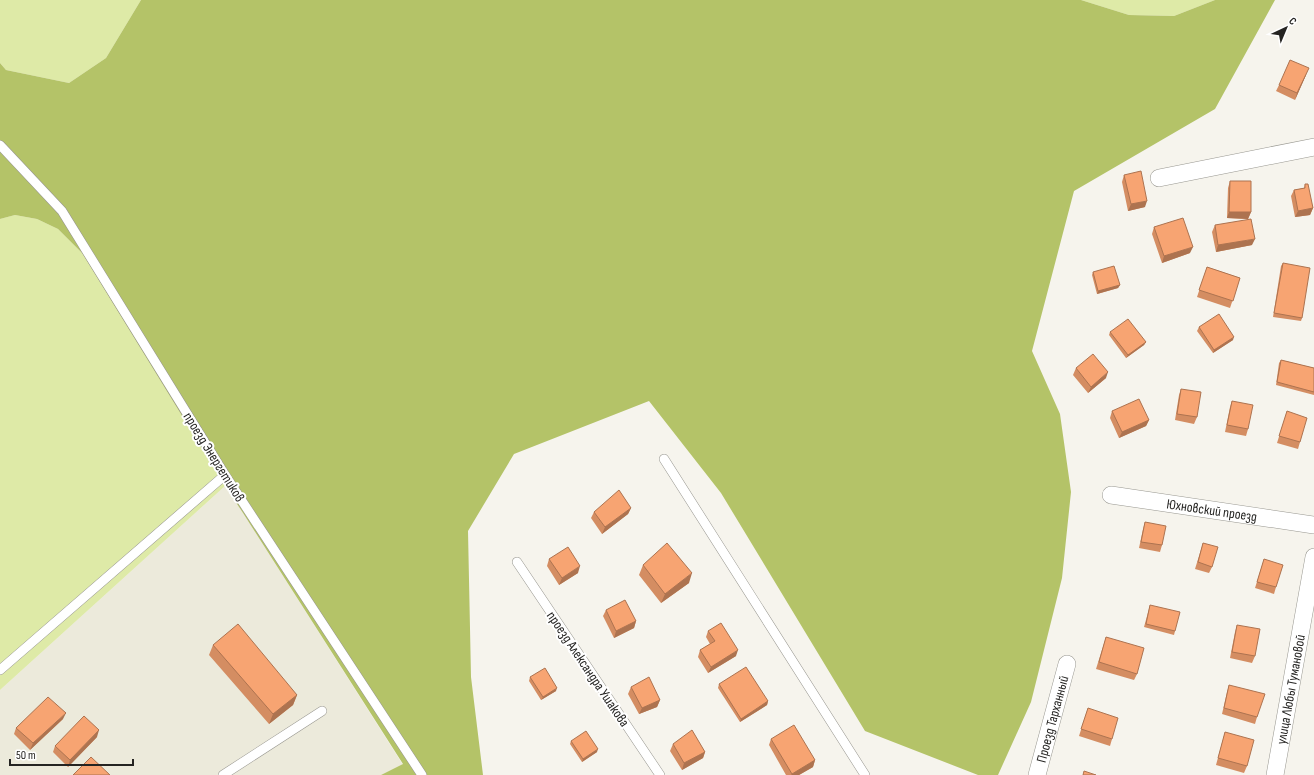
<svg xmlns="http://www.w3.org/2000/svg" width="1314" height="775" font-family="'Sofia Sans Condensed',sans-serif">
<rect width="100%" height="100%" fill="#f6f4ed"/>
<!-- built -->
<path fill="#eceadb" d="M 225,486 L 243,513 L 403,765 L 381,775 L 0,775 L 0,690 Z"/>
<!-- green -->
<path fill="#deeaa7" d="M 0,0 L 141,0 L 106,58 L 69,83 L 6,70 L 0,63 Z
M 1081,0 L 1215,0 L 1174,16 L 1129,15 Z
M 15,215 L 37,219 L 58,229 L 82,253 L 225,486 L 0,690 L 0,219 Z"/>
<!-- forest -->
<path fill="#b4c368" d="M 141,0 L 1081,0 L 1129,15 L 1174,16 L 1215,0 L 1275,0 L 1215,109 L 1074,191 L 1032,351 L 1060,414 L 1071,492 L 1062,578 L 1031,702 L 998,775 L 978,775 L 865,731 L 721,493 L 649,401 L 514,454 L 468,531 L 471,677 L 483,775 L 381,775 L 403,764 L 243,513 L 225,486 L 82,253 L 58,229 L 37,219 L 15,215 L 0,219 L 0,63 L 6,70 L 69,83 L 106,58 Z"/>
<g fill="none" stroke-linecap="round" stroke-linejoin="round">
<!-- service casing -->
<g stroke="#989790" stroke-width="10">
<path id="service" d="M 0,145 L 62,211 L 225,475 L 422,775
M 664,459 L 865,775
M 517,562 L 660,775
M 0,670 L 225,475
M 223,775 L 322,711"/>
</g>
<!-- minor casing -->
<g stroke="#989790" stroke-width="18">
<g id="minor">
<path d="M 1159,178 L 1314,147"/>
<path id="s1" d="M 1111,495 L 1314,525"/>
<path id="s2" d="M 1037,775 L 1067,664"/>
<path id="s3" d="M 1275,775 L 1314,557"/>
</g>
</g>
<!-- service -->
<use href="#service" stroke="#fff" stroke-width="9"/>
<!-- minor -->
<use href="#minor" stroke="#fff" stroke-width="17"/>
</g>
<!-- wall -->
<path fill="#d48d62" d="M 1306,75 L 1295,100 L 1276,91 L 1279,85 Z
M 1124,175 L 1145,207 L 1128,211 L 1122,182 Z
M 1230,181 L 1251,212 L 1248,219 L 1227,218 L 1228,188 Z
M 1305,184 L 1313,208 L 1310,215 L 1295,217 L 1291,196 L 1294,190 L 1304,188 Z
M 1215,225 L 1252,245 L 1216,252 L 1212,232 Z
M 1154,227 L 1190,253 L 1162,263 L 1152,234 Z
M 1283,263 L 1302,318 L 1301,321 L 1273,317 L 1281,266 Z
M 1207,267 L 1240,278 L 1230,308 L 1197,297 Z
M 1093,272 L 1120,285 L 1118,288 L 1097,294 L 1092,275 Z
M 1199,327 L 1233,340 L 1213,353 L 1197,331 Z
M 1110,332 L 1146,342 L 1144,345 L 1126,358 L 1109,335 Z
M 1281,360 L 1314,368 L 1314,395 L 1276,385 L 1279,363 Z
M 1076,368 L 1106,378 L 1088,393 L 1073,375 Z
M 1181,389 L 1197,417 L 1194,424 L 1175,420 L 1179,395 Z
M 1232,401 L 1248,429 L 1246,436 L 1225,432 L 1230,407 Z
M 1112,411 L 1149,420 L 1146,426 L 1119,438 L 1110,418 Z
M 1287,411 L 1300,442 L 1298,449 L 1277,443 Z
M 631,508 L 628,514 L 602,534 L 591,518 L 594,512 Z
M 1145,522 L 1162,545 L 1160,552 L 1139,548 L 1143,529 Z
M 1203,543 L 1212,567 L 1209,573 L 1195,569 Z
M 549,559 L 578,573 L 559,585 L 547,566 Z
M 1264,559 L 1276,587 L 1274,594 L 1255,588 Z
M 643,565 L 689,583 L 661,603 L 639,575 Z
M 1150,605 L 1175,631 L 1174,635 L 1144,627 Z
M 606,610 L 636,621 L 634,628 L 614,638 L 603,616 Z
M 1237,625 L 1255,656 L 1252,663 L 1230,658 L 1235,632 Z
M 708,631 L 736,656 L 708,673 L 698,657 L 700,650 L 710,644 L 706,637 Z
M 1106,637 L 1137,674 L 1134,680 L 1096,669 Z
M 213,645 L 297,695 L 293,705 L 269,724 L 209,655 Z
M 530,677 L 556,691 L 541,700 L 529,681 Z
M 719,684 L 768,701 L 767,705 L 740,722 L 718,688 Z
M 1229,685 L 1257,717 L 1255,724 L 1222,714 L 1227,692 Z
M 631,687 L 660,700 L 657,707 L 639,714 L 628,694 Z
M 1088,708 L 1112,739 L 1110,746 L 1079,736 Z
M 63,719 L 30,750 L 14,734 L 16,728 Z
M 1225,732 L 1247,766 L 1244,773 L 1216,765 Z
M 97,737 L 68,767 L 53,752 L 55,746 Z
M 771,739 L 815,760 L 813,767 L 799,775 L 786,775 L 769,745 Z
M 571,741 L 597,752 L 582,762 L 570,744 Z
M 673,744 L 705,752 L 703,758 L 682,770 L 670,751 Z"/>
<!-- shaded-wall -->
<path fill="#ad7350" d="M 1309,68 L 1306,75 L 1295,100 L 1297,93 Z
M 1147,201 L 1145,207 L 1128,211 L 1131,204 Z
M 1313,208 L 1310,215 L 1295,217 L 1298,211 Z
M 1229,212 L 1251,212 L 1248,219 L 1227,218 Z
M 1255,239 L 1252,245 L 1216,252 L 1218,245 Z
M 1193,247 L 1190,253 L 1162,263 L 1164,256 Z
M 1120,285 L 1118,288 L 1097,294 L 1098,291 Z
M 1234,337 L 1233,340 L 1213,353 L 1214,350 Z
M 1146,342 L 1144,345 L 1126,358 L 1128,355 Z
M 1108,372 L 1106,378 L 1088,393 L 1091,387 Z
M 1149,420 L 1146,426 L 1119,438 L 1122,432 Z
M 631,508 L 628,514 L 602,534 L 605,527 Z
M 580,566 L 578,573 L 559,585 L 562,578 Z
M 692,573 L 689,583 L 661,603 L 665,594 Z
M 636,621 L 634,628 L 614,638 L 616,631 Z
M 738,650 L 736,656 L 708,673 L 711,667 Z
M 557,688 L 556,691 L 541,700 L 543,697 Z
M 297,695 L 293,705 L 269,724 L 273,714 Z
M 660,700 L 657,707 L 639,714 L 642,708 Z
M 768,701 L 767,705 L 740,722 L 741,719 Z
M 66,713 L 63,719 L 30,750 L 33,743 Z
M 99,730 L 97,737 L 68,767 L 70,760 Z
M 598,749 L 597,752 L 582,762 L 583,759 Z
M 705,752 L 703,758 L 682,770 L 684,763 Z
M 815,760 L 813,767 L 799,775 L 791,775 L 792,774 Z"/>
<!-- building -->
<path fill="#f7a472" stroke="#ad7350" d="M 1290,60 L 1309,68 L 1297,93 L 1279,85 Z
M 1141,171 L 1147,201 L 1131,204 L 1124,175 Z
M 1230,181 L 1251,181 L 1251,212 L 1229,212 Z
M 1305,184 L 1308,184 L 1313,208 L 1298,211 L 1294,190 L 1305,188 Z
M 1183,218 L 1193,247 L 1164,256 L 1154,227 Z
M 1251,219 L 1255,239 L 1218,245 L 1215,225 Z
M 1283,263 L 1310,268 L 1302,318 L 1274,313 Z
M 1114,266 L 1120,285 L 1098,291 L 1093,272 Z
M 1207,267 L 1240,278 L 1233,301 L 1199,290 Z
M 1219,314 L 1234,337 L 1214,350 L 1199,327 Z
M 1128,319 L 1146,342 L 1128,355 L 1110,332 Z
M 1093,354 L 1108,372 L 1091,387 L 1076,368 Z
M 1281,360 L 1314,368 L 1314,392 L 1277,382 Z
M 1181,389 L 1201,392 L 1197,417 L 1177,414 Z
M 1139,399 L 1149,420 L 1122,432 L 1112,411 Z
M 1232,401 L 1253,405 L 1248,429 L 1227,425 Z
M 1287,411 L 1307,418 L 1300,442 L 1279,436 Z
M 619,490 L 631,508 L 605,527 L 594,512 Z
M 1145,522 L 1166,526 L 1162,545 L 1141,542 Z
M 667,543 L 692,573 L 665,594 L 643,565 Z
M 1203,543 L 1218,547 L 1212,567 L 1198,562 Z
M 568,547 L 580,566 L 562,578 L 549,559 Z
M 1264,559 L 1283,565 L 1276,587 L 1257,582 Z
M 625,600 L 636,621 L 616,631 L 606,610 Z
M 1150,605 L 1180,612 L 1175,631 L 1146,624 Z
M 721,623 L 738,650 L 711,667 L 700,650 L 715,641 L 708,631 Z
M 238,624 L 297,695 L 273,714 L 213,645 Z
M 1237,625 L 1260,629 L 1255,656 L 1232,652 Z
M 1106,637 L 1144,648 L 1137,674 L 1099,662 Z
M 746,667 L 768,701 L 741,719 L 719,684 Z
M 545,668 L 557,688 L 543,697 L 530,677 Z
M 649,677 L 660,700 L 642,708 L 631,687 Z
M 1229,685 L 1265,694 L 1257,717 L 1224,708 Z
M 48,697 L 66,713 L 33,743 L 16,728 Z
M 1088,708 L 1118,718 L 1112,739 L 1081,729 Z
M 84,716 L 99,730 L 70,760 L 55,746 Z
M 794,725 L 815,760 L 792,774 L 771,739 Z
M 692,730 L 705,752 L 684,763 L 673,744 Z
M 586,731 L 598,749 L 583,759 L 571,741 Z
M 1225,732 L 1254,740 L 1247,766 L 1218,758 Z
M 91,757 L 110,775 L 73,775 Z
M 1084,771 L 1096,775 L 1083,775 Z"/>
<g text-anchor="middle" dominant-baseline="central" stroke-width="4" stroke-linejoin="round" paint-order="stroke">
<!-- street labels -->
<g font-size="14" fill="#252422" stroke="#fff">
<text transform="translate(214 457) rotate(58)">проезд Энергетиков</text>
<text stroke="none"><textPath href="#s1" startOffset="102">Юхновский проезд</textPath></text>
<text transform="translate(588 669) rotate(56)">проезд Александра Ушакова</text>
<text stroke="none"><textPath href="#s3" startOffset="87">улица Любы Тумановой</textPath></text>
<text stroke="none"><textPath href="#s2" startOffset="58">Проезд Тарханный</textPath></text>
</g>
</g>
<!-- north arrow -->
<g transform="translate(1286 28) rotate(44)" stroke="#ffffff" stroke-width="3" paint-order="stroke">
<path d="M0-3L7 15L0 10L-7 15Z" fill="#252422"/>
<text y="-6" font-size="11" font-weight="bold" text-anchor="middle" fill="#252422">С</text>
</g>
<!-- scale -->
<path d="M10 759v6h123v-6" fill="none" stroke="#252422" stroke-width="2"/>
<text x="16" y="759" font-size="12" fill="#252422" stroke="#ffffff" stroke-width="3" paint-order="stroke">50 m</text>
</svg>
